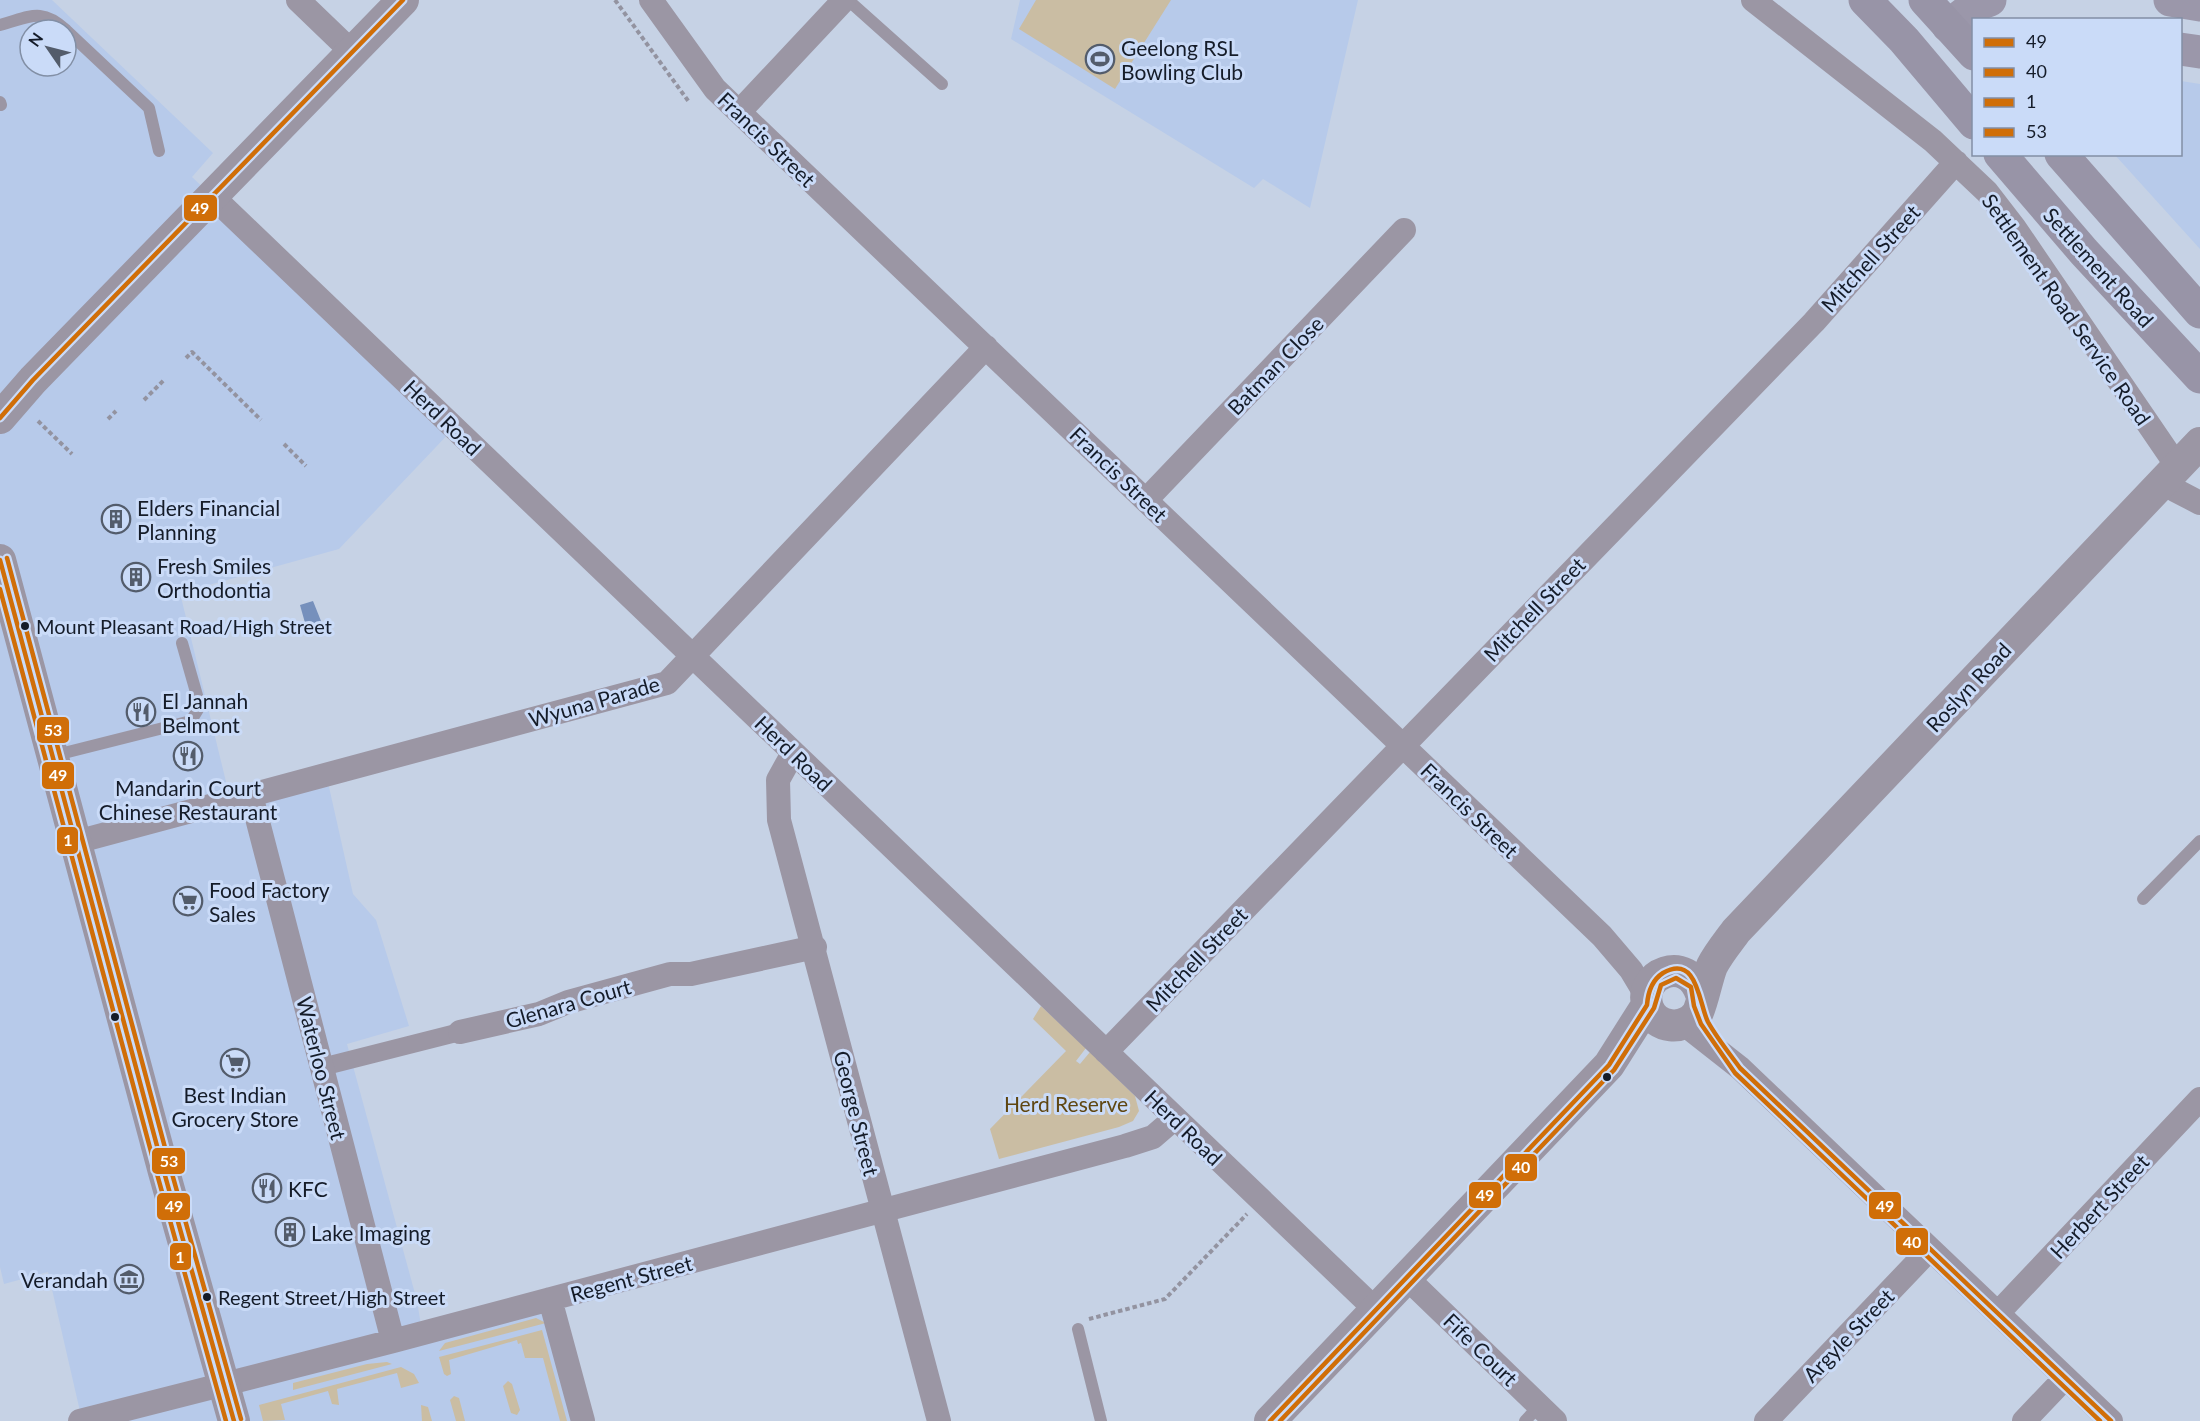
<svg xmlns="http://www.w3.org/2000/svg" width="2200" height="1421" font-family="Lato,sans-serif">
<rect width="100%" height="100%" fill="#c6d2e5"/>
<!-- built -->
<path fill="#b7caea" fill-rule="evenodd" d="M 0,0 L 52,0 L 213,153 L 192,177 L 454,428 L 339,549 L 180,593 L 229,794 L 325,769 L 353,894 L 376,920 L 409,1026 L 347,1044 L 417,1301 L 422,1331 L 550,1299 L 583,1421 L 80,1421 L 82,1420 L 48,1272 L 4,1284 L 0,1267 ZM 30,30 L 66,30 L 66,66 L 30,66 Z
M 1020,0 L 1358,0 L 1310,208 L 1263,179 L 1254,188 L 1011,39 Z
M 2181,81 L 2200,84 L 2200,249 L 2115,155 L 2180,154 Z"/>
<!-- green -->
<path fill="#cabda3" d="M 1036,0 L 1171,0 L 1115,89 L 1019,29 Z
M 1041,1006 L 1086,1048 L 1076,1061 L 1080,1064 L 1090,1052 L 1135,1096 L 1139,1111 L 1133,1121 L 1119,1127 L 999,1159 L 990,1129 L 1066,1051 L 1033,1019 Z
M 536,1318 L 546,1323 L 439,1351 L 445,1343 Z
M 542,1330 L 567,1421 L 560,1421 L 543,1358 L 525,1358 L 521,1343 L 518,1344 L 517,1340 L 449,1360 L 451,1374 L 447,1376 L 444,1374 L 439,1357 Z
M 387,1362 L 392,1364 L 293,1390 L 293,1383 L 367,1364 Z
M 401,1367 L 414,1374 L 419,1383 L 401,1388 L 397,1373 L 337,1389 L 339,1405 L 332,1404 L 328,1391 L 281,1404 L 285,1420 L 263,1421 L 259,1405 Z
M 508,1381 L 512,1384 L 520,1410 L 517,1415 L 511,1413 L 503,1386 Z
M 454,1396 L 459,1398 L 465,1421 L 456,1421 L 450,1400 Z
M 421,1405 L 428,1407 L 432,1421 L 422,1421 Z"/>
<!-- water -->
<path fill="#7690bc" d="M 313,601 L 323,626 L 307,630 L 300,605 Z"/>
<g fill="none" stroke-linecap="round" stroke-linejoin="round">
<!-- path -->
<path stroke="#9393a0" stroke-width="4" stroke-dasharray="4.5 3" stroke-linecap="butt" d="M 615,0 L 689,102
M 186,358 L 192,352 L 261,420
M 144,400 L 164,380
M 108,419 L 116,411
M 38,421 L 72,454
M 284,444 L 306,466
M 1089,1319 L 1165,1299 L 1247,1214"/>
<!-- service -->
<path stroke="#9b96a4" stroke-width="12" d="M 848,0 L 942,84
M 0,25 C 30,17 41,7 66,30
M 66,30 L 149,108 L 159,151
M 0,102 L 1,105
M 52,756 L 191,721 L 200,706 L 182,643
M 2143,899 L 2200,841
M 1078,1329 L 1101,1421
M 1525,1421 L 1539,1406"/>
<!-- pedestrian -->
<path stroke="#9b96a4" stroke-width="18" d="M 322,1067 L 460,1032"/>
<!-- minor -->
<path stroke="#9b96a4" stroke-width="24" d="M 298,0 L 352,52
M 651,0 L 715,89 L 739,112 L 1602,936 L 1631,970 L 1646,995
M 1753,0 L 1933,141 L 1987,192 L 2014,227 L 2177,466
M 739,112 L 844,0
M 212,196 L 1376,1310
M 2165,479 L 2175,490 L 2200,503
M 1146,500 L 1404,230
M 793,753 L 778,780 L 779,820 L 939,1421
M 251,795 L 393,1341
M 76,842 L 667,683 L 986,347
M 1684,1024 L 1740,1068 L 2111,1421
M 460,1032 L 539,1014 L 568,1002 L 670,974 L 691,974 L 815,947
M 1106,1052 L 1814,322 L 1956,162
M 1407,1278 L 1555,1421
M 550,1299 L 583,1421
M 1998,1313 L 2200,1099
M 80,1421 L 393,1341 L 1125,1146 L 1153,1137 L 1175,1118
M 1766,1421 L 1930,1249
M 2024,1421 L 2065,1378"/>
<!-- tertiary -->
<path stroke="#9b96a4" stroke-width="32" d="M 0,418 L 33,380 L 403,0
M 0,560 L 164,1172 L 234,1421
M 1701,994 C 1688,953 1636,973 1648,1008 C 1656,1029 1684,1031 1697,1014 C 1702,1006 1707,978 1712,966 C 1718,954 1728,942 1736,931 L 2200,443
M 1270,1421 L 1609,1065 L 1647,1005"/>
<!-- primary -->
<path stroke="#9b97aa" stroke-width="33" d="M 2170,0 L 2200,5
M 1948,26 L 1974,6 L 1990,0
M 2180,49 L 2200,52"/>
<!-- trunk -->
<path stroke="#9894a7" stroke-width="33" d="M 1865,0 L 1904,40 L 1974,123
M 1925,0 L 1974,54
M 2000,154 L 2084,252 L 2200,377
M 2061,154 L 2200,312"/>
<!-- bus-1 casing -->
<g stroke="#cadbf8" stroke-width="9">
<path id="bus-1" d="M 0,418 L 33,380 L 403,0
M 0,560 L 164,1172 L 234,1421
M 1270,1421 L 1609,1065 L 1647,1005 C 1648,992 1652,980 1663,973 C 1698,953 1699,1005 1708,1022 C 1717,1038 1729,1053 1740,1068 L 2111,1421"/>
</g>
<!-- bus-2 casing -->
<g stroke="#cadbf8" stroke-width="9">
<path id="bus-2" d="M 1280,1421 L 1614,1070 L 1654,1008 L 1661,985 L 1676,978 L 1691,987 L 1694,1006 L 1701,1024 L 1735,1073 L 2100,1421"/>
</g>
<!-- bus-3 casing -->
<g stroke="#cadbf8" stroke-width="9">
<path id="bus-3" d="M 0,589 L 157,1174 L 226,1421"/>
</g>
<!-- bus-4 casing -->
<g stroke="#cadbf8" stroke-width="9">
<path id="bus-4" d="M 7,558 L 171,1170 L 241,1419"/>
</g>
<!-- bus-1 -->
<use href="#bus-1" stroke="#d06e08" stroke-width="4.5"/>
<!-- bus-2 -->
<use href="#bus-2" stroke="#d06e08" stroke-width="4.5"/>
<!-- bus-3 -->
<use href="#bus-3" stroke="#d06e08" stroke-width="4.5"/>
<!-- bus-4 -->
<use href="#bus-4" stroke="#d06e08" stroke-width="4.5"/>
</g>
<!-- icons -->
<defs>
<g id="stadium-ring" transform="scale(1.5)"><circle r="9.5" fill="#cadbf8" stroke="#535c6b" stroke-width="1.5"/><path d="M0-5a6.5 5 0 1 0 0 10a6.5 5 0 1 0 0-10ZM-3.5-1.8h7v3.6h-7Z" fill="#535c6b"/></g>
<g id="building-ring" transform="scale(1.5)"><circle r="9.5" fill="#cadbf8" stroke="#535c6b" stroke-width="1.5"/><path d="M-4-6H4V6H1V3H-1V6H-4ZM-2.5-4.3h1.7v1.8h-1.7ZM.8-4.3h1.7v1.8H.8ZM-2.5-1h1.7V.8h-1.7ZM.8-1h1.7V.8H.8Z" fill="#535c6b"/></g>
<g id="restaurant-ring" transform="scale(1.5)"><circle r="9.5" fill="#cadbf8" stroke="#535c6b" stroke-width="1.5"/><path d="M-5-6h1v4h1v-4h1v4h1v-4h1v5L-1.5 .5V6h-2V.5L-5-1ZM5-6V6H3V1.5H1.5Q1.5-4 5-6Z" fill="#535c6b"/></g>
<g id="supermarket-ring" transform="scale(1.5)"><circle r="9.5" fill="#cadbf8" stroke="#535c6b" stroke-width="1.5"/><path d="M-6-5.5h2.5l.6 2H6L4.5 2H-2.5L-4.4-4H-6ZM-1.5 3.2a1.3 1.3 0 1 0 .1 0ZM3 3.2a1.3 1.3 0 1 0 .1 0Z" fill="#535c6b"/></g>
<g id="museum-ring" transform="scale(1.5)"><circle r="9.5" fill="#cadbf8" stroke="#535c6b" stroke-width="1.5"/><path d="M0-6L6-3V-2H-6V-3ZM-5-1h2V3h-2ZM-1-1h2V3h-2ZM3-1h2V3H3ZM-6 4H6V6H-6Z" fill="#535c6b"/></g>
</defs>
<g fill-rule="evenodd">
<use href="#stadium-ring" x="1100" y="59"/>
<use href="#building-ring" x="116" y="519"/>
<use href="#building-ring" x="136" y="577"/>
<use href="#restaurant-ring" x="141" y="712"/>
<use href="#restaurant-ring" x="188" y="756"/>
<use href="#supermarket-ring" x="188" y="901"/>
<use href="#supermarket-ring" x="235" y="1063"/>
<use href="#restaurant-ring" x="267" y="1188"/>
<use href="#building-ring" x="290" y="1232"/>
<use href="#museum-ring" x="129" y="1279"/>
</g>
<!-- markers -->
<g fill="#151c29" stroke="#cadbf8" stroke-width="2">
<circle cx="25" cy="626" r="5"/>
<circle cx="115" cy="1017" r="5"/>
<circle cx="1607" cy="1077" r="5"/>
<circle cx="207" cy="1297" r="5"/>
</g>
<g text-anchor="middle" dominant-baseline="central" stroke-width="6" stroke-linejoin="round" paint-order="stroke">
<!-- bus labels -->
<g font-size="20" fill="#151c29" stroke="#cadbf8" text-anchor="start">
<text x="36" y="626">Mount Pleasant Road/High Street</text>
<text x="218" y="1297">Regent Street/High Street</text>
</g>
<!-- poi labels -->
<g font-size="21" fill="#151c29" stroke="#cadbf8" text-anchor="start">
<text x="1121" y="47">Geelong RSL<tspan x="1121" dy="24">Bowling Club</tspan></text>
<text x="137" y="507">Elders Financial<tspan x="137" dy="24">Planning</tspan></text>
<text x="157" y="565">Fresh Smiles<tspan x="157" dy="24">Orthodontia</tspan></text>
<text x="162" y="700">El Jannah<tspan x="162" dy="24">Belmont</tspan></text>
<text x="188" y="787" text-anchor="middle">Mandarin Court<tspan x="188" dy="24">Chinese Restaurant</tspan></text>
<text x="209" y="889">Food Factory<tspan x="209" dy="24">Sales</tspan></text>
<text x="235" y="1094" text-anchor="middle">Best Indian<tspan x="235" dy="24">Grocery Store</tspan></text>
<text x="288" y="1188">KFC</text>
<text x="311" y="1232">Lake Imaging</text>
<text x="108" y="1279" text-anchor="end">Verandah</text>
</g>
<!-- street labels -->
<g font-size="21" fill="#151c29" stroke="#cadbf8">
<text transform="translate(767 139) rotate(44)">Francis Street</text>
<text transform="translate(1870 258) rotate(-48)">Mitchell Street</text>
<text transform="translate(2099 267) rotate(48)">Settlement Road</text>
<text transform="translate(2067 309) rotate(55)">Settlement Road Service Road</text>
<text transform="translate(1275 365) rotate(-46)">Batman Close</text>
<text transform="translate(443 417) rotate(44)">Herd Road</text>
<text transform="translate(1119 474) rotate(44)">Francis Street</text>
<text transform="translate(1534 609) rotate(-46)">Mitchell Street</text>
<text transform="translate(1968 687) rotate(-47)">Roslyn Road</text>
<text transform="translate(594 701) rotate(-16)">Wyuna Parade</text>
<text transform="translate(794 753) rotate(44)">Herd Road</text>
<text transform="translate(1470 810) rotate(44)">Francis Street</text>
<text transform="translate(1196 959) rotate(-46)">Mitchell Street</text>
<text transform="translate(568 1003) rotate(-16)">Glenara Court</text>
<text transform="translate(322 1068) rotate(76)">Waterloo Street</text>
<text transform="translate(857 1113) rotate(76)">George Street</text>
<text transform="translate(1184 1127) rotate(44)">Herd Road</text>
<text transform="translate(2099 1206) rotate(-47)">Herbert Street</text>
<text transform="translate(631 1278) rotate(-15)">Regent Street</text>
<text transform="translate(1848 1335) rotate(-46)">Argyle Street</text>
<text transform="translate(1481 1349) rotate(44)">Fife Court</text>
</g>
<!-- park labels -->
<g font-size="21" fill="#5f4611" stroke="#cadbf8">
<text x="1066" y="1103">Herd Reserve</text>
</g>
</g>
<g stroke="#cadbf8" stroke-width="2">
<rect x="183" y="194" width="35" height="28" rx="6" fill="#d06e08"/>
<rect x="36" y="716" width="34" height="28" rx="6" fill="#d06e08"/>
<rect x="41" y="761" width="34" height="29" rx="6" fill="#d06e08"/>
<rect x="56" y="826" width="23" height="29" rx="6" fill="#d06e08"/>
<rect x="151" y="1147" width="35" height="28" rx="6" fill="#d06e08"/>
<rect x="1504" y="1153" width="34" height="29" rx="6" fill="#d06e08"/>
<rect x="1468" y="1181" width="34" height="28" rx="6" fill="#d06e08"/>
<rect x="1868" y="1191" width="34" height="29" rx="6" fill="#d06e08"/>
<rect x="156" y="1192" width="35" height="29" rx="6" fill="#d06e08"/>
<rect x="1895" y="1227" width="34" height="29" rx="6" fill="#d06e08"/>
<rect x="169" y="1242" width="23" height="29" rx="6" fill="#d06e08"/>
</g>
<g font-size="16" text-anchor="middle" font-weight="bold" fill="#fff">
<text x="200" y="214">49</text>
<text x="53" y="736">53</text>
<text x="58" y="781">49</text>
<text x="68" y="846">1</text>
<text x="169" y="1167">53</text>
<text x="1521" y="1173">40</text>
<text x="1485" y="1201">49</text>
<text x="1885" y="1212">49</text>
<text x="174" y="1212">49</text>
<text x="1912" y="1248">40</text>
<text x="180" y="1263">1</text>
</g>
<!-- legend -->
<rect x="1972" y="18" width="210" height="138" fill="#cadbf8" stroke="#828fa5" stroke-width="1.5"/>
<rect x="1984" y="38" width="30" height="9" fill="#d06e08" stroke="#828fa5" stroke-width="1.5"/>
<text x="2026" y="48" font-size="18" fill="#151c29">49</text>
<rect x="1984" y="68" width="30" height="9" fill="#d06e08" stroke="#828fa5" stroke-width="1.5"/>
<text x="2026" y="78" font-size="18" fill="#151c29">40</text>
<rect x="1984" y="98" width="30" height="9" fill="#d06e08" stroke="#828fa5" stroke-width="1.5"/>
<text x="2026" y="108" font-size="18" fill="#151c29">1</text>
<rect x="1984" y="128" width="30" height="9" fill="#d06e08" stroke="#828fa5" stroke-width="1.5"/>
<text x="2026" y="138" font-size="18" fill="#151c29">53</text>
<!-- north arrow -->
<g transform="translate(48 48) rotate(305)"><circle r="28" fill="#cadbf8" stroke="#828fa5" stroke-width="1.5"/>
<path d="M0-4.5L10 22L0 15L-10 22Z" fill="#535c6b"/>
<text y="-9" font-size="16" font-weight="bold" text-anchor="middle" fill="#151c29">N</text>
</g>
</svg>
